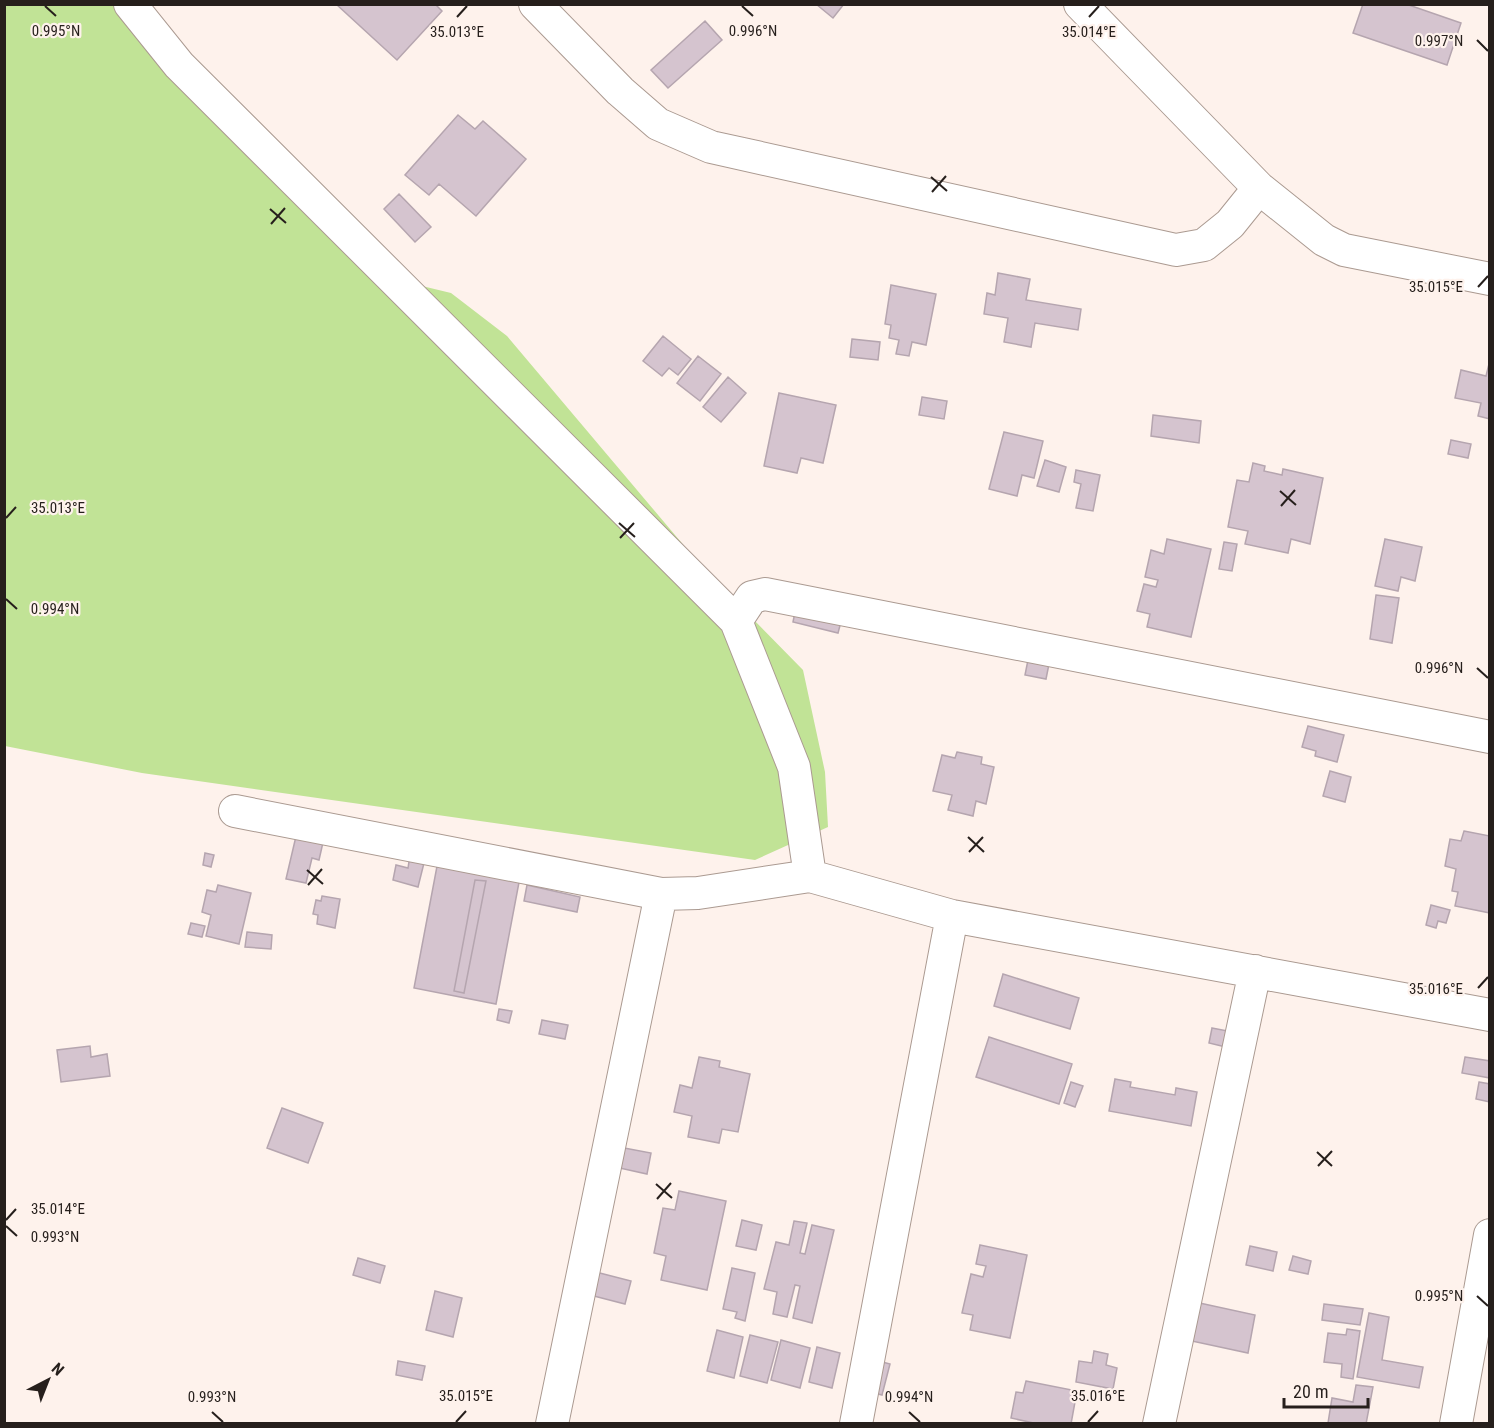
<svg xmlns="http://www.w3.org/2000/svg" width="1494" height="1428" font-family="'Roboto Condensed',sans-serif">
<rect width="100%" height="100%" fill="#fef2ec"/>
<!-- green -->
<path fill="#c1e396" d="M 4,5 L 114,5 L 173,79 L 364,272 L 451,293 L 507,336 L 702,567 L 803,670 L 825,772 L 828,827 L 755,860 L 142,773 L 5,746 Z"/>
<!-- building -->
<path fill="#d5c4cf" stroke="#b5a5af" stroke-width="1.5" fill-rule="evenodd" d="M 336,4 L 435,4 L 442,11 L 397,60 Z
M 816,4 L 844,4 L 833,18 Z
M 1363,4 L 1406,4 L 1461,23 L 1447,65 L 1353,33 Z
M 705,21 L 722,40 L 668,88 L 651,70 Z
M 458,115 L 475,129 L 483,121 L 526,159 L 476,216 L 439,184 L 429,195 L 405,175 Z
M 399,194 L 431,227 L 415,242 L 384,209 Z
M 998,273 L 1030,279 L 1026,300 L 1081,309 L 1078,330 L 1035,323 L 1031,347 L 1004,342 L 1008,318 L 984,314 L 987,293 L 995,295 Z
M 891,285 L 936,294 L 926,345 L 912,342 L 909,356 L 896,354 L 899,340 L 889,338 L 891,325 L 885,324 Z
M 663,336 L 691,359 L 678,375 L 669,368 L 662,376 L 643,361 Z
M 852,339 L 880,342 L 878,360 L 850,357 Z
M 698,356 L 721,374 L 700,401 L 677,383 Z
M 1490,360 L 1490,419 L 1478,416 L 1481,403 L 1455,398 L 1461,370 L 1486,376 Z
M 728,377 L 746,393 L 721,422 L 703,407 Z
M 779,393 L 836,405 L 823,463 L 801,458 L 797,473 L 764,466 Z
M 922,397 L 947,401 L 944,419 L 919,415 Z
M 1153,415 L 1201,421 L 1199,443 L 1151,436 Z
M 1004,432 L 1043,441 L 1034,478 L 1022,475 L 1017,496 L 989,489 Z
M 1451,440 L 1471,444 L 1468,458 L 1448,454 Z
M 1045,460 L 1066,467 L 1059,492 L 1037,486 Z
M 1253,463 L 1265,466 L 1264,471 L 1282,475 L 1283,469 L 1323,478 L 1310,544 L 1291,539 L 1288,553 L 1245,544 L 1248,531 L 1228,527 L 1237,480 L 1249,482 Z
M 1076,470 L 1100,475 L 1093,511 L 1076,508 L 1081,484 L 1074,482 Z
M 1167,539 L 1211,549 L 1191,637 L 1147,627 L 1150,614 L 1137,611 L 1144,584 L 1156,587 L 1158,580 L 1145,577 L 1151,550 L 1164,554 Z
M 1385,539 L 1422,547 L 1415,581 L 1401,577 L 1398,591 L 1375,586 Z
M 1224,542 L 1237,544 L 1232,571 L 1219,569 Z
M 1376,595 L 1399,598 L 1392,643 L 1370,639 Z
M 796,607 L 842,618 L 838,633 L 793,622 Z
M 1028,660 L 1049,664 L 1046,679 L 1025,675 Z
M 1308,726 L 1344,735 L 1337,762 L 1315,756 L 1316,751 L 1302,747 Z
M 957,752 L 982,757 L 981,764 L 994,767 L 986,804 L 976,801 L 973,816 L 948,810 L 952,795 L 933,791 L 942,755 L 955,758 Z
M 1330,771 L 1351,777 L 1345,802 L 1323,796 Z
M 1464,831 L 1490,836 L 1490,913 L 1455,906 L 1458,892 L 1452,891 L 1456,869 L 1445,866 L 1450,839 L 1461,841 Z
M 297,832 L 324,838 L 319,860 L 312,858 L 306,883 L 286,879 Z
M 205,853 L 214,855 L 211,867 L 203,865 Z
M 410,855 L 425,859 L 418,887 L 393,880 L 396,865 L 408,868 Z
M 438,861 L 520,877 L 496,1004 L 414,988 ZM 475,880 L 486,881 L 464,993 L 454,991 Z
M 475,880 L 486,881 L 464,993 L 454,991 Z
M 218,885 L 251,893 L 239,944 L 206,936 L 211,915 L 202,912 L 207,890 L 216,892 Z
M 527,885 L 580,897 L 577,912 L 524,901 Z
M 322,896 L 340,899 L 335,928 L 317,924 L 318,915 L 313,914 L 316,900 L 321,901 Z
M 1431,905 L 1450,910 L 1446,923 L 1438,921 L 1436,928 L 1426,925 Z
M 191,923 L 205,926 L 202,937 L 188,934 Z
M 247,932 L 272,935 L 271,949 L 245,947 Z
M 1003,974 L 1079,998 L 1070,1029 L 994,1006 Z
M 499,1009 L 512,1011 L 509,1023 L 497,1020 Z
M 542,1020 L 568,1025 L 565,1039 L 539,1034 Z
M 1212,1028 L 1233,1032 L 1230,1048 L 1209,1043 Z
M 989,1037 L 1072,1064 L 1059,1104 L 976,1077 Z
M 90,1046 L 91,1057 L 107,1054 L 110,1076 L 61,1082 L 57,1050 Z
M 699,1057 L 720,1061 L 719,1067 L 750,1074 L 738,1132 L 722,1129 L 719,1143 L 688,1137 L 692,1116 L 674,1112 L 680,1085 L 692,1088 Z
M 1465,1057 L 1490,1061 L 1490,1078 L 1462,1073 Z
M 1115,1079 L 1131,1082 L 1130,1087 L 1175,1095 L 1176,1088 L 1197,1092 L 1191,1126 L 1109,1111 Z
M 1071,1082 L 1083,1086 L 1075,1107 L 1064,1103 Z
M 1479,1082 L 1490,1084 L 1490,1102 L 1476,1099 Z
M 282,1108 L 323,1123 L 308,1163 L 267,1148 Z
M 619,1147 L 651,1153 L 647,1174 L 615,1167 Z
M 679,1191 L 726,1201 L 707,1290 L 661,1280 L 666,1256 L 654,1253 L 663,1208 L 675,1210 Z
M 742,1220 L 762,1225 L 756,1250 L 736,1246 Z
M 794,1221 L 807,1223 L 800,1253 L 805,1254 L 812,1225 L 834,1230 L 812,1323 L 793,1318 L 800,1286 L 795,1285 L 787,1317 L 773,1314 L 777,1292 L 764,1289 L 776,1242 L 789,1245 Z
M 980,1245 L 1027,1255 L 1010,1338 L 970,1330 L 973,1315 L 962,1313 L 971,1274 L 983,1277 L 986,1266 L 976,1264 Z
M 1250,1246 L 1277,1252 L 1273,1271 L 1246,1265 Z
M 1293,1256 L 1311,1261 L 1308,1274 L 1289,1270 Z
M 358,1258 L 385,1266 L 380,1283 L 353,1275 Z
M 732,1268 L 755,1273 L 745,1321 L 735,1318 L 737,1312 L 723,1309 Z
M 592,1271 L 631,1281 L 625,1304 L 586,1294 Z
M 435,1291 L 462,1298 L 453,1337 L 426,1330 Z
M 1195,1302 L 1255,1315 L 1248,1353 L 1187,1340 Z
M 1324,1304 L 1363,1309 L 1360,1325 L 1322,1320 Z
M 1369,1313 L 1389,1317 L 1382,1360 L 1423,1367 L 1419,1388 L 1357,1377 Z
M 1347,1329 L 1360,1331 L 1353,1379 L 1341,1377 L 1342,1364 L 1324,1362 L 1328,1333 L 1346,1335 Z
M 717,1330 L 743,1337 L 734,1378 L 707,1371 Z
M 750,1335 L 778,1342 L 767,1383 L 740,1376 Z
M 781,1340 L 810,1348 L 800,1388 L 771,1380 Z
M 817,1347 L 840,1353 L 832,1388 L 809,1382 Z
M 1094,1351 L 1108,1354 L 1106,1365 L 1117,1368 L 1113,1389 L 1076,1382 L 1079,1361 L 1092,1363 Z
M 875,1360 L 890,1364 L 882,1395 L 867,1391 Z
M 398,1361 L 425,1366 L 422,1380 L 396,1375 Z
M 1026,1381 L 1077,1391 L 1071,1424 L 1038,1424 L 1011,1418 L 1016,1392 L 1023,1393 Z
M 1356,1385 L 1373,1387 L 1366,1424 L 1328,1423 L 1332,1398 L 1353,1402 Z"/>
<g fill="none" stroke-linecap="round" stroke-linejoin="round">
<!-- street casing -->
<g stroke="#ab9a91" stroke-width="34">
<path id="street" d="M 130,4 L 179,65 L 736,621 L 794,767 L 810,876
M 535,4 L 620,91 L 658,124 L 711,147 L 1176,250 L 1204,245 L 1230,224 L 1259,188
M 1080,4 L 1259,188 L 1324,240 L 1344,250 L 1490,279
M 736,621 L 752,597 L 765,594 L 1490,737
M 235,811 L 661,894 L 698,893 L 810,876 L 952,916 L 1490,1015
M 552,1424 L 661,894
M 856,1424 L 952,916
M 1159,1424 L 1255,971
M 1456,1424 L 1490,1235"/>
</g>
<!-- street -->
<use href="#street" stroke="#fff" stroke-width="32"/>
</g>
<!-- ticks -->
<path fill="none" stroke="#261f1c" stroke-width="2" d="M 45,6 L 56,16M 742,6 L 753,16M 457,17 L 467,6M 1089,17 L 1099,6M 1477,40 L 1488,51M 931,177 L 947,191M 932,192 L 946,176M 270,209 L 286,223M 271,224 L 285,208M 1478,287 L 1488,276M 1280,491 L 1296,505M 1281,506 L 1295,490M 6,518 L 16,507M 619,523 L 635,537M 620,538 L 634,523M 6,599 L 17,609M 1477,668 L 1488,678M 968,837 L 984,852M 969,852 L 983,837M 307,870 L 323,884M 308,885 L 322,869M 1478,988 L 1488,977M 1317,1152 L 1332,1166M 1318,1166 L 1332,1151M 656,1184 L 672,1198M 657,1199 L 671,1183M 6,1220 L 16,1209M 6,1226 L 17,1236M 1477,1296 L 1488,1306M 212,1412 L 223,1422M 909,1412 L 920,1422M 456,1422 L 466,1411M 1088,1422 L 1098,1411"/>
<g font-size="15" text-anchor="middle" fill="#261f1c" stroke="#fef2ec" stroke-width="4.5" stroke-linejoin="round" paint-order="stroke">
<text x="56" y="36">0.995°N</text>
<text x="753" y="36">0.996°N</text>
<text x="457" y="37">35.013°E</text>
<text x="1089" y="37">35.014°E</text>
<text x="1439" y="46">0.997°N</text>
<text x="1436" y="292">35.015°E</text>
<text x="58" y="513">35.013°E</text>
<text x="55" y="614">0.994°N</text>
<text x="1439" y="673">0.996°N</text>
<text x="1436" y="994">35.016°E</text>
<text x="58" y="1214">35.014°E</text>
<text x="55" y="1242">0.993°N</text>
<text x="1439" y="1301">0.995°N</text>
<text x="466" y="1401">35.015°E</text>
<text x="1098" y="1401">35.016°E</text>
<text x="212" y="1402">0.993°N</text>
<text x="909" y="1402">0.994°N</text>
</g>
<!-- border -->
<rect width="1494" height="1428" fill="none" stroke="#261f1c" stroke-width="12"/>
<!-- north arrow -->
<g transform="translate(48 1380) rotate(42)" stroke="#fef2ec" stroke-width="4.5" paint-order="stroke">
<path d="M0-4.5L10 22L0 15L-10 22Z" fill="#261f1c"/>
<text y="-9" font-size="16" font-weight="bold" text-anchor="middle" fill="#261f1c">N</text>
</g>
<!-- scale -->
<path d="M1284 1398v9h84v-9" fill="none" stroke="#261f1c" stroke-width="3"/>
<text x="1293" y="1398" font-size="18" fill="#261f1c" stroke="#fef2ec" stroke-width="4.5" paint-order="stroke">20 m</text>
</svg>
